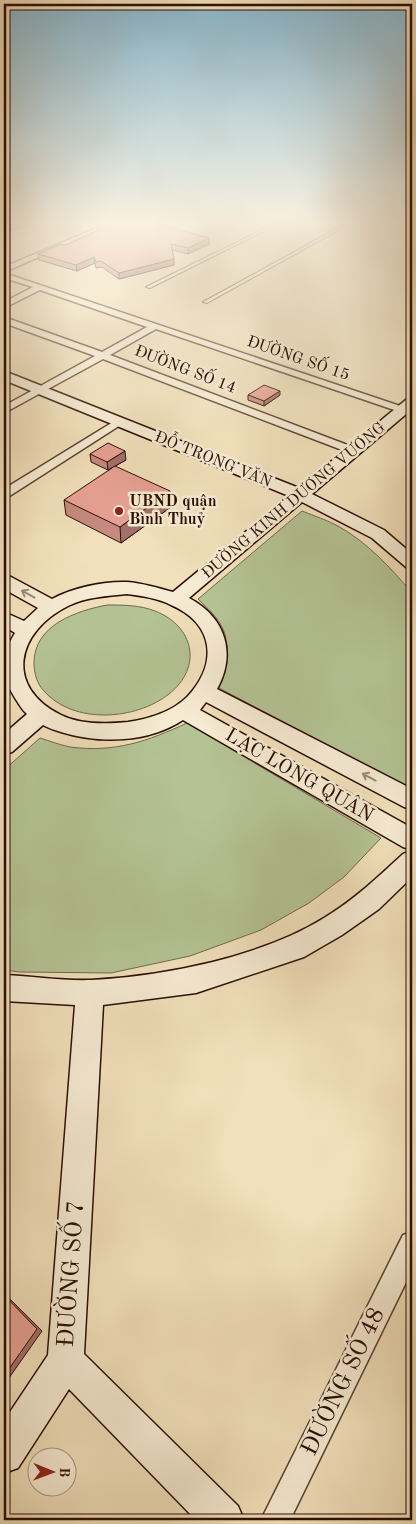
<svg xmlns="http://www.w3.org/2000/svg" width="416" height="1524" font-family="'Old Standard TT',serif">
<rect width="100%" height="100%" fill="#f1e0bb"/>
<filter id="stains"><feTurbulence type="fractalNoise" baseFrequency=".004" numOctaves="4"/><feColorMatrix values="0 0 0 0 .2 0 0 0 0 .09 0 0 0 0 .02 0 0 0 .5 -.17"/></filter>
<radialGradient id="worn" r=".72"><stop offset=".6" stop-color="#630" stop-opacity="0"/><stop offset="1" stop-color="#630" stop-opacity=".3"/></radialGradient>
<!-- green -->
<path fill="#b4c394" stroke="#70684c" d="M 302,511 C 314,516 327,520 338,526 C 368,543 390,567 412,593 L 412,790 L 219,688 C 227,667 233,639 217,619 C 212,612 204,605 198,599 Z
M 107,605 C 123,605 140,605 155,611 C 194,626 203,667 169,694 C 136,720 74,725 44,691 C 37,684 34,673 34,663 C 34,625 76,611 107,605 Z
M 187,723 L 381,838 L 344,877 L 309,903 L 261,930 L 190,956 L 111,973 L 20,972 L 4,970 L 4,770 L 40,738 C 50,741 60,745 70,747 C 115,753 148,741 187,723 Z"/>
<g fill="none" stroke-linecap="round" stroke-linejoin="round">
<!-- lane casing -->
<g stroke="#5c4231" stroke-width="2">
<path id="lane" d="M 276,223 L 280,223 L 150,288 L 146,287 Z
M 347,223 L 351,223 L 207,303 L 203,302 Z"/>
</g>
<!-- street casing -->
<g stroke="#5c4231" stroke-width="3">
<path id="street" d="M 18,223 L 28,223 L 4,232 L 4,228 Z
M 109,223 L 118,223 L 4,272 L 4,267 Z
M 4,273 L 412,410 L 412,416 L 156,329 L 110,355 L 358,449 L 360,451 L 358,453 L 350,453 L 103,359 L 4,413 L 4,406 L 95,356 L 4,323 L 4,317 L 102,352 L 147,327 L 40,290 L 4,308 L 4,302 L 33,287 L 4,278 Z
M 118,419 L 122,420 L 123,422 L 122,424 L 8,497 L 4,497 L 4,489 Z
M 412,1232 L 412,1270 L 290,1520 L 261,1520 L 403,1235 Z"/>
</g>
<!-- secondary casing -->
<g stroke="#2b0e03" stroke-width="3">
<path id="secondary" d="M 4,371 L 299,488 L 407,399 L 412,398 L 412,409 L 312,494 L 384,530 L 412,554 L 412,569 L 406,567 L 372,538 L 302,502 L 189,598 C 225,617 237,653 217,689 L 412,789 L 412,809 L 404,807 L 206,702 L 200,710 L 412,828 L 412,850 L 403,847 L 183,720 C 148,743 100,744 61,732 C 55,730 48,728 43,725 L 12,752 L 4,754 L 4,734 L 27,714 C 22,710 19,704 15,698 C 0,674 0,657 15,633 L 4,626 L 4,612 L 24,621 L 38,608 L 4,589 L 4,575 L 11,577 L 52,599 C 72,588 103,581 127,582 C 142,583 158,588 173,592 L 289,496 L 4,380 ZM 127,594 C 142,596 157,598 171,605 C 215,624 218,664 187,697 C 172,712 148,719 128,722 C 107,724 81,725 61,715 C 4,687 16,632 68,606 C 86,597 107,596 127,594 Z
M 412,850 L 412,877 L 379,909 L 342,935 L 304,957 L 196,993 L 103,1005 L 84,1354 L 238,1506 L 244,1520 L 196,1520 L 69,1389 L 18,1468 L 4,1473 L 4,1421 L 48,1355 L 75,1005 L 4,1001 L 4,975 C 32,976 62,981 91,980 C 165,976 261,957 324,918 C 354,900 378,877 403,854 Z"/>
</g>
<!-- lane -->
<use href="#lane" fill="#f6ebd3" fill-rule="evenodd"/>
<!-- street -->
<use href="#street" fill="#f6ebd3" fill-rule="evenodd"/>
<!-- secondary -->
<use href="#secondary" fill="#f6ebd3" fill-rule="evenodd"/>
</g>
<!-- wall -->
<path fill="#c78a7f" stroke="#2b0e03" d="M 163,226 L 209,244 L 188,254 L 172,250 L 174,265 L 119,279 L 102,267 L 96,268 L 95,263 L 77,271 L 39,260 L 38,254 L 65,245 Z
M 248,395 L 280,395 L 264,406 L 248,400 Z
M 90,454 L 126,460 L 108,470 L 91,462 Z
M 170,491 L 171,507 L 121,543 L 66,515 L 64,500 Z"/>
<!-- shaded-wall -->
<path fill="#a27168" stroke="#2b0e03" d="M 157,222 L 170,222 L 156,229 L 155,223 Z
M 209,238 L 209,244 L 188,254 L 188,248 Z
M 94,257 L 95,263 L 77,271 L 76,265 Z
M 174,259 L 174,265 L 119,279 L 119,273 Z
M 280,391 L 280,395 L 264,406 L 264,401 Z
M 125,451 L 126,460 L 108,470 L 107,462 Z
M 170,491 L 171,507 L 121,543 L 120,527 Z
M 4,1295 L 9,1298 L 42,1331 L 4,1385 Z"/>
<!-- building -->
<path fill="#e7a194" stroke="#2b0e03" d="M 116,222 L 157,222 L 155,223 L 209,238 L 188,248 L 171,244 L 174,259 L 119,273 L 101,261 L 96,262 L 94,257 L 76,265 L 38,254 L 61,244 L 65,245 L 72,242 Z
M 264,385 L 280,391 L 264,401 L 248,395 Z
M 108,443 L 125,451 L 107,462 L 90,454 Z
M 115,466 L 170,491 L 120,527 L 64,500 Z
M 4,1295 L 37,1329 L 4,1376 Z"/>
<!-- one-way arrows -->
<defs><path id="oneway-shaft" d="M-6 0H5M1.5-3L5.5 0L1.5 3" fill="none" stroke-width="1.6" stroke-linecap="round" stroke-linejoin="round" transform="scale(1.25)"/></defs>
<g stroke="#9b8875">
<use href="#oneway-shaft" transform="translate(28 594) rotate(-151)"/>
<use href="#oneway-shaft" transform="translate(369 777) rotate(-152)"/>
</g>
<!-- sky -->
<linearGradient id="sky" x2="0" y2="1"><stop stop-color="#89b8cf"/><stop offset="0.51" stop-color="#f9f1e0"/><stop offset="1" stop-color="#f9f1e0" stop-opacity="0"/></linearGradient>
<rect width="416" height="436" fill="url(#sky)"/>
<!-- markers -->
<circle fill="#8f2418" stroke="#f6ebd3" stroke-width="2" cx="119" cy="511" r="5"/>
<g text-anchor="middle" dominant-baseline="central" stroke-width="5" stroke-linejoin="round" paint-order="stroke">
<!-- far-street labels -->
<g font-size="16" fill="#2b0e03" stroke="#f6ebd3">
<text transform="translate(298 359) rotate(19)">ĐƯỜNG SỐ 15</text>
<text transform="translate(185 370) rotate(21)">ĐƯỜNG SỐ 14</text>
<text transform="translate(213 460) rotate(22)">ĐỖ TRỌNG VĂN</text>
<text transform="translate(294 501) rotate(-40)">ĐƯỜNG KINH DƯƠNG VƯƠNG</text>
</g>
<!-- far-poi labels -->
<g font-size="16" font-weight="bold" fill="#2b0e03" stroke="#f6ebd3" text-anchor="start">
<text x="129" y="502">UBND quận<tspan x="129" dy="18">Bình Thuỷ</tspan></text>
</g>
<!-- street labels -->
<g font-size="20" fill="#2b0e03" stroke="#f6ebd3">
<text transform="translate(299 776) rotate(30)">LẠC LONG QUÂN</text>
</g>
<!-- near-street labels -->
<g font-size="24" fill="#2b0e03" stroke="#f6ebd3">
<text transform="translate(72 1274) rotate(-86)">ĐƯỜNG SỐ 7</text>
<text transform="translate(344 1382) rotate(-64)">ĐƯỜNG SỐ 48</text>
</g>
</g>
<!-- margin -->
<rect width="416" height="1524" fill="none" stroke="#f1e0bb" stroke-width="20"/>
<rect x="5" y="5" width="406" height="1514" fill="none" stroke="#2b0e03" stroke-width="2.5"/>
<rect x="10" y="10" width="396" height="1504" fill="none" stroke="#2b0e03"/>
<!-- north arrow -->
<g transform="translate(52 1472) rotate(91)"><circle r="24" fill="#f6ebd3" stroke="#a59380"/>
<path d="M0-4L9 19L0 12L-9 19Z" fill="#8f2418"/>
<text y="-8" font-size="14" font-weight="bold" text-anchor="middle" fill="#2b0e03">B</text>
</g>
<rect width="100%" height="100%" filter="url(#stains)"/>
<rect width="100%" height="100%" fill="url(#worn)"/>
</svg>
